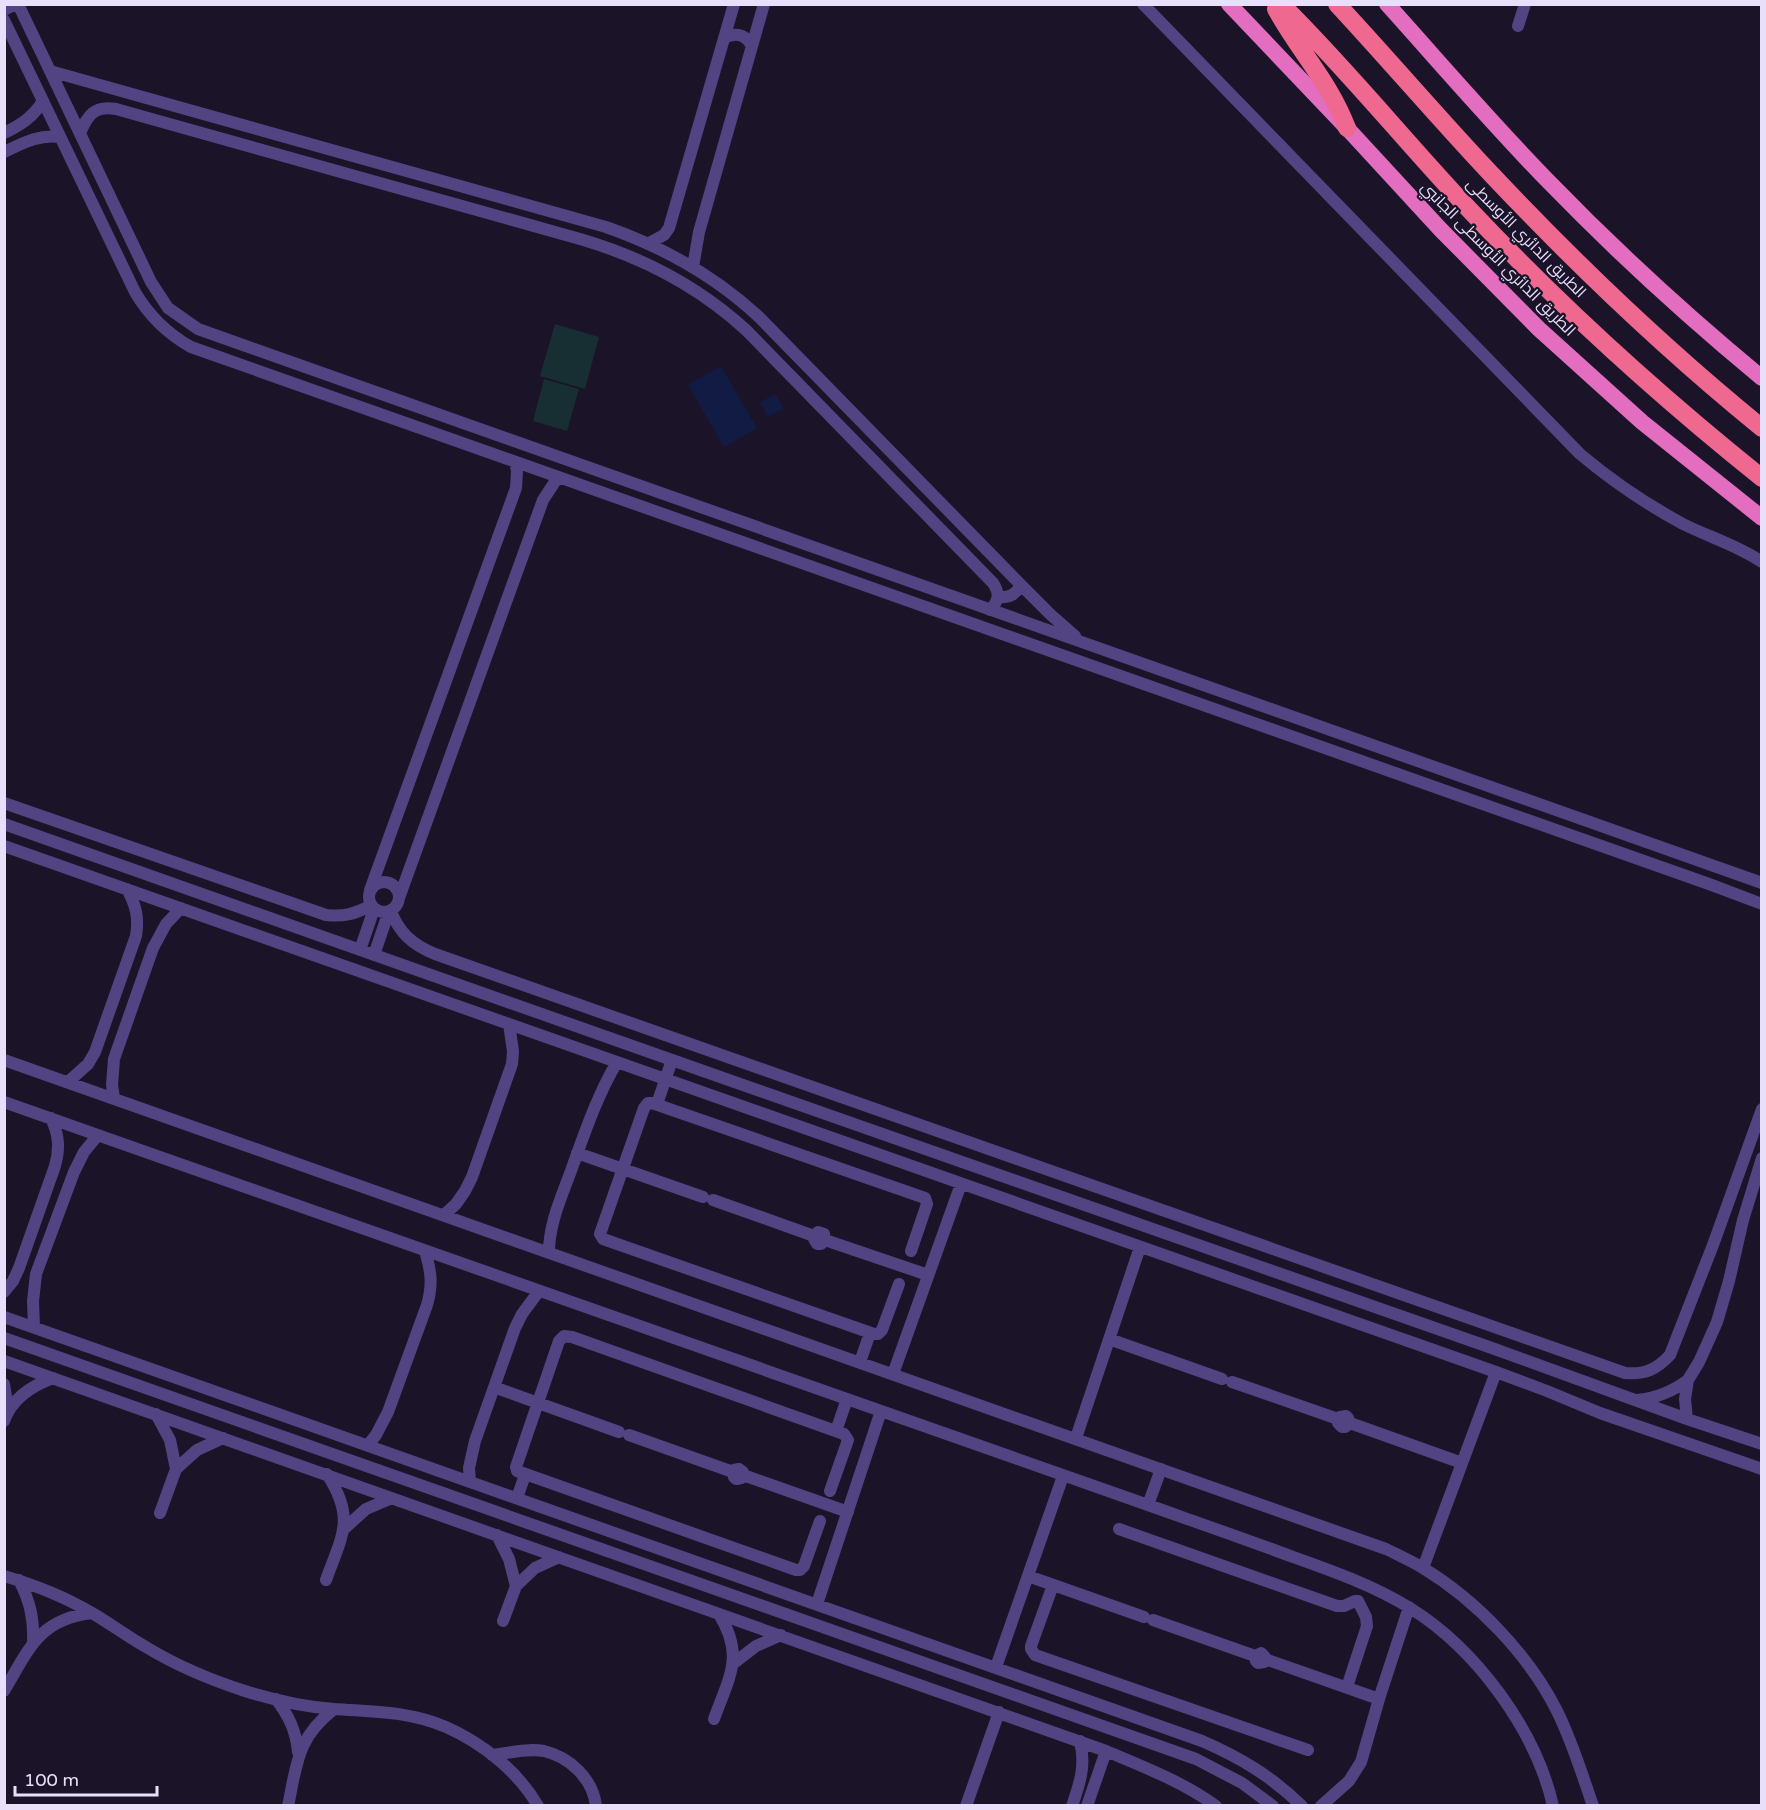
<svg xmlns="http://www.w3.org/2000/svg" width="1766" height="1810" font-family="'Varela Round',Cairo,sans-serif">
<rect width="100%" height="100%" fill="#1b1429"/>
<!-- green -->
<path fill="#172e32" d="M 555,324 L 599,337 L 585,389 L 540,376 Z
M 544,379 L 579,389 L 567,431 L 533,421 Z"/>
<!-- water -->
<path fill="#111b44" d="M 721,366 L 757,428 L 724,447 L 688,385 Z
M 775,394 L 784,408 L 768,417 L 760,402 Z"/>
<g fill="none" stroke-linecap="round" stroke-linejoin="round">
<!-- minor -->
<path stroke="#524483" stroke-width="12" d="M 18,4 L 151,282 L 168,308 L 198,329 L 1762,883
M 1143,4 L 1580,454 C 1612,481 1646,504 1683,524 C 1709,537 1737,545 1762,562
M 4,10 L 16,4
M 4,20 L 135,292 C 149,316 166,333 191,347 L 1709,884 L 1762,904
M 724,38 C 736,32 745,34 752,46
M 50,71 L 606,227 C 663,247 715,276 759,317 L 1021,585 L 1051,615 L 1075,636
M 4,133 C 21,125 33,117 43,101
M 80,134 C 87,115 95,105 116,109 L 580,239 C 642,257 698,286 746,330 L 993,583 C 1000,593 999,601 990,610
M 4,152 C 23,143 39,134 60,137
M 649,243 L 664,235 L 669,228 L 734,4
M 693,267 L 699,232 L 764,4
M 998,597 C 1009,598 1015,595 1021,585
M 4,803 L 326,915 C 343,917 356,914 371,905
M 4,824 L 672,1060 L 1489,1347 L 1687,1419 L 1762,1444
M 4,846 L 1496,1372 L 1547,1391 L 1600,1413 L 1762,1469
M369 897a15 15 0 1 1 30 0a15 15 0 1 1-30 0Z
M 370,890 L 516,488 L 517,471 L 515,462
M 399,898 L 543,500 L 558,477
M 391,911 C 399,933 413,945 435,954 L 1625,1373 C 1645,1375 1657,1369 1670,1355 L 1713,1245 L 1762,1109
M 360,950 L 374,909
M 374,955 L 389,911
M 4,1060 L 1386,1549 C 1398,1555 1411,1561 1423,1568 C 1476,1600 1529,1655 1557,1711 C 1572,1741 1582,1774 1593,1806
M 68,1082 L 88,1064 L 95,1052 L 136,936 C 139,918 136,905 127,889
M 114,1098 L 112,1085 L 114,1059 L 153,948 L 166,924 L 181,908
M 4,1102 L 1148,1505 C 1193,1521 1239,1537 1285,1554 C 1327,1569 1371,1584 1410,1608 C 1476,1649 1536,1730 1553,1806
M 657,1104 L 672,1060
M 577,1153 L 703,1197
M 713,1200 L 814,1236 L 818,1232 L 824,1234 L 825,1240 L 821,1244 L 817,1244 L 814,1239 L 814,1236
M 444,1215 L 456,1204 L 465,1191 L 472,1177 L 512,1064 L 513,1051 L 509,1024
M 825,1240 L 928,1275
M 549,1252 C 549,1223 562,1196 572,1168 C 585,1132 597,1096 617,1062
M 899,1284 L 882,1330 L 878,1334 L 874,1334 L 603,1239 L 600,1234 L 644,1108 L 648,1103 L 652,1103 L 925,1198 L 927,1204 L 911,1251
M 4,1292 L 13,1281 L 19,1268 L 55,1166 C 60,1148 59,1135 51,1118
M 4,1317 L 1202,1741 C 1241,1758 1271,1776 1302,1806
M 34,1327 L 33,1301 L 36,1274 L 74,1172 L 84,1152 L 98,1135
M 4,1338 L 1196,1759 L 1242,1783 L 1273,1806
M 1109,1339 L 1222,1379
M 4,1361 L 1106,1751 C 1144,1767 1183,1782 1216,1806
M 860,1362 L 870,1333
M 893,1374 L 961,1184
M 1232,1382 L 1338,1419 L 1340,1417 L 1346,1416 L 1348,1418 L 1350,1423 L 1345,1427 L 1342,1427 L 1338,1423 L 1338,1419
M 4,1384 L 8,1409
M 494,1387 L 619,1432
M 1637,1400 C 1657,1398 1672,1392 1688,1380
M 156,1414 L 170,1440 L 176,1469
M 1687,1419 L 1685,1399 L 1688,1380 L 1699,1362 L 1717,1322 L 1729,1281 L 1743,1220 L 1762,1158
M 4,1421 C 12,1398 31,1386 53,1378
M 1350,1423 L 1462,1463
M 836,1431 L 847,1399
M 629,1435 L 733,1472 L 734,1470 L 739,1469 L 743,1472 L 741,1478 L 736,1479 L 734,1477 L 733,1472
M 1076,1438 L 1140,1247
M 368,1445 L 376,1435 L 388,1412 L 427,1305 C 433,1284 431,1271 425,1251
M 743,1475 L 848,1512
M 470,1481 L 469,1468 L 475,1441 L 515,1328 L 522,1314 L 539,1291
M 517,1498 L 525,1475
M 1148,1505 L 1161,1469
M 160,1513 L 176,1469 L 197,1450 L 223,1438
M 820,1521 L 804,1566 L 800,1570 L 796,1570 L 517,1471 L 516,1467 L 559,1341 L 564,1336 L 572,1337 L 844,1434 L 848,1440 L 830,1491
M 345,1528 L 366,1509 L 392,1498
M 1119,1529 L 1337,1606 L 1344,1606 L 1355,1601 L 1358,1601 L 1366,1617 L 1367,1626 L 1347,1687
M 497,1535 L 509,1559 L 516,1586
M 1423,1568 L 1496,1372
M 4,1576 C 35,1585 65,1597 92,1613 C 111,1624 128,1637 146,1647 C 177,1666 211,1680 245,1691 C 274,1700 305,1707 334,1709 C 374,1712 408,1711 446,1727 C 482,1743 518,1771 538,1806
M 1028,1576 L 1144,1617
M 19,1580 C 30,1601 34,1619 33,1643
M 326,1580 C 342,1535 356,1519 327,1474
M 1053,1585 L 1031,1646 L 1031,1649 L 1035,1655 L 1308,1750
M 817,1604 L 881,1411
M 1153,1620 L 1255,1656 L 1261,1653 L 1265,1657 L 1264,1662 L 1258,1663 L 1256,1661 L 1255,1656
M 503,1621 L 516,1586 L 535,1568 L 559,1557
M 1265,1659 L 1379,1699
M 734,1663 L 756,1646 L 781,1635
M 996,1667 L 1063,1476
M 4,1691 C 29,1649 39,1619 92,1613
M 276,1699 C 289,1716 296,1731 298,1752
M 714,1719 C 729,1677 745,1656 719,1614
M 492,1755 C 509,1753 527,1748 544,1751 C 570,1757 593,1779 596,1806
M 288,1806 C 297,1763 297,1738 334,1709
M 966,1806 L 999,1712
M 1072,1806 C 1080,1783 1086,1765 1080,1741
M 1087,1806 L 1106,1751
M 1321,1806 L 1349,1781 L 1361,1762 L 1379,1699 L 1409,1607"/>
<!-- tertiary -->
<path stroke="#524483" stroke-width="12" d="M 1518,26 L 1525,4"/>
<!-- trunk -->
<path stroke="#e36dbf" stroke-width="16" d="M 1229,4 L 1347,128 L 1441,230 L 1539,329 L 1642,422 L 1762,518
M 1387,4 C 1441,64 1494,126 1550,183 C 1617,252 1688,317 1762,378"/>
<!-- motorway -->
<path stroke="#ee688f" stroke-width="18" d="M 1281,4 C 1346,68 1403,139 1465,205 C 1557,303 1657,394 1762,478
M 1337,4 C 1390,61 1440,120 1493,176 C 1577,265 1666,350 1762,428
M 1276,9 C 1299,51 1329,81 1347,128"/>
</g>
<g text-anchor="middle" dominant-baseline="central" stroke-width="4.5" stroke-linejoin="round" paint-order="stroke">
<!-- street labels -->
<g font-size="16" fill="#e8dffb" stroke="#1b1429">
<text transform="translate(1526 238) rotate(45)">الطريق الدائري الأوسطى</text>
<text transform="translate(1498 259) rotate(45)">الطريق الدائري الأوسطى الجانبي</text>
</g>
</g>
<!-- border -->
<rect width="1766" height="1810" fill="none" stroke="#e8dffb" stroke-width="12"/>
<!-- scale -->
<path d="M15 1786v9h142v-9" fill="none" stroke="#e8dffb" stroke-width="3"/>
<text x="24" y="1786" font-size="18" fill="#e8dffb" stroke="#1b1429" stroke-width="4.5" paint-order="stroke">100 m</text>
</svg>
